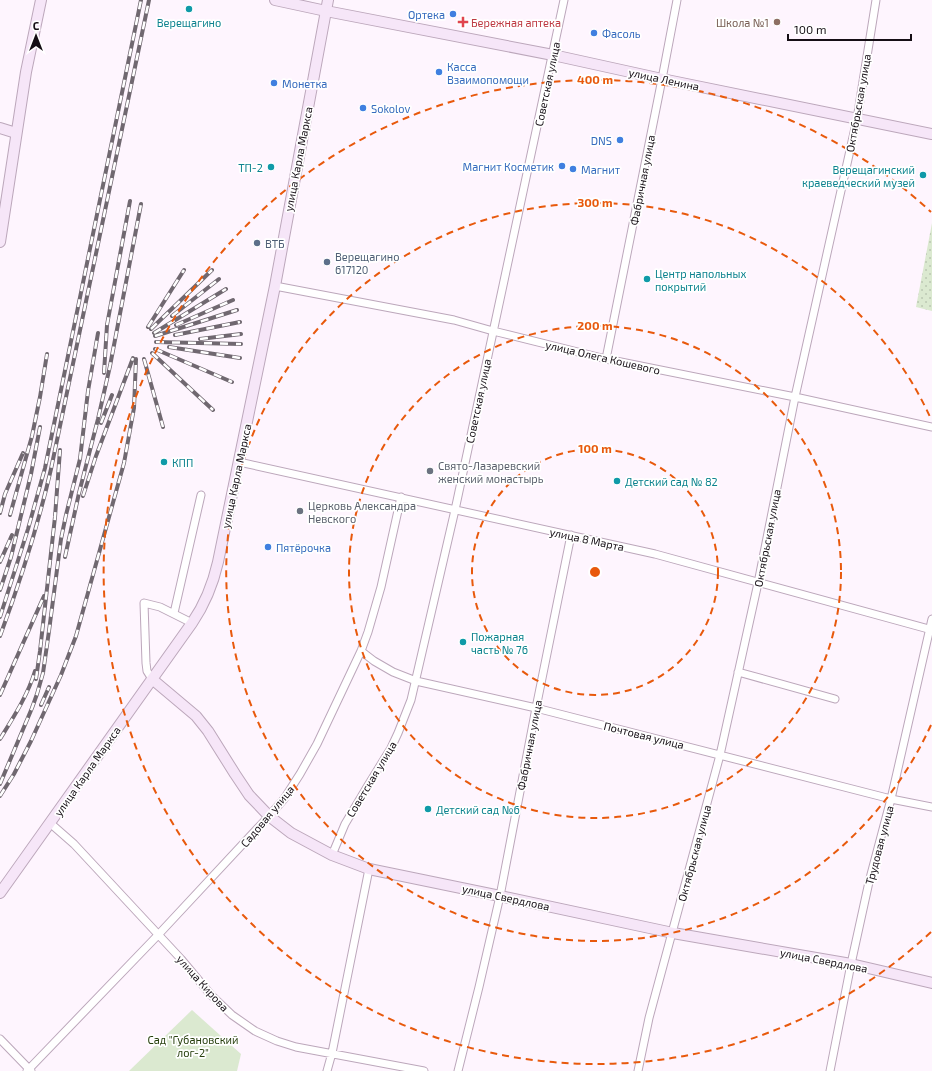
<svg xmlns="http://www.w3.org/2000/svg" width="932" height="1071" font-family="'Exo 2',sans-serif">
<defs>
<pattern id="park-dots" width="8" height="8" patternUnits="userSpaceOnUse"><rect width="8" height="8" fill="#dbe9d0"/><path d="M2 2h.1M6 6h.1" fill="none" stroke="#bbc7b2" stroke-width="1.8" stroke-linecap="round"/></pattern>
</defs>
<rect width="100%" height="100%" fill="#fef5fe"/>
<!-- park -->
<path fill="url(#park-dots)" d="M 932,223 L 932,311 L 916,307 Z"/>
<!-- garden -->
<path fill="#dbe9d0" d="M 192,1010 L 241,1054 L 237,1071 L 129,1071 Z"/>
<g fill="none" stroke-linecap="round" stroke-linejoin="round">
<!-- street casing -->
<g stroke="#bca7bb" stroke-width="9">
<path id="street" d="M 275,286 L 454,320 L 493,331 L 606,359 L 795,397 L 932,427
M 606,359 L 662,79 L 677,0
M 239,462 L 655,554 L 932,630
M 174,613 L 201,495
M 361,651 L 374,661 L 393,672 L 416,681 L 536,708 L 891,799 L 932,807
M 738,672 L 835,699
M 152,679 L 147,671 L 146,663 L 144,603 L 160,607 L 192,623
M 50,823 L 74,844 L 181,959 L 211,995 L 232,1015 L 255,1031 L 277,1041 L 296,1047 L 424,1071
M 332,855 L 345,824 L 367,787 L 391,748 L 398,733 L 411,700 L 455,510 L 564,0
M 0,1039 L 31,1071
M 27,1071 L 158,935 L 269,816 L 284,799 L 300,774 L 317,744 L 361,651 L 368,632 L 381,587 L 401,497
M 327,1071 L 332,1053 L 369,869
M 458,1071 L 479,987 L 500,896 L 536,708 L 571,535
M 638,1071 L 649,1018 L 720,755 L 758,583 L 795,397 L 857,119 L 876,0
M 830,1071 L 851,964 L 869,882 L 891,799 L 932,619"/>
</g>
<!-- secondary casing -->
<g stroke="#bca7bb" stroke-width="12">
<path id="secondary" d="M 275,0 L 326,11 L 553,55 L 662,79 L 932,134
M 0,128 L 16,133
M 0,242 L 26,72 L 41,0
M 152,679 L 196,716 L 208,731 L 235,774 L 249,795 L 269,816 L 291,833 L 332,855 L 369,869 L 500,896 L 673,933 L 851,964 L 932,983
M 0,893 L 192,623 C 205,604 213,584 218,562 L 275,286 L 328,0"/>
</g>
<!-- street -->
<use href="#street" stroke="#fff" stroke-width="7"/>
<!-- secondary -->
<use href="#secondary" stroke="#f6e6f8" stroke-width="10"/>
<!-- rail casing -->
<g stroke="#706870" stroke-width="4">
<path id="rail" d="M 172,316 L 219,279
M 176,325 L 233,300
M 148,327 L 184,270
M 151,329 L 212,270
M 154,333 L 226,289
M 175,335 L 240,322
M 155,336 L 237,310
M 200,339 L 241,334
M 156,342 L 241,344
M 169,347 L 240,358
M 155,349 L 232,382
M 152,353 L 213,410
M 144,359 L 163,427
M 104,373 L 107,325 L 130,201
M 101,423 L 112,395
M 83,496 L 96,456 L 133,358
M 0,513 L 5,494 L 23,453
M 10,515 L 32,436 L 40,397 L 47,354
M 65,557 L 79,493 L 98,419 L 110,366 L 141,204
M 0,562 L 12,535
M 0,590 L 11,557 L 31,474 L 40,427
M 0,617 L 28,529 L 45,468 L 141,0
M 0,636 C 20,582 38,526 51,469 L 149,0
M 36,679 L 40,651 L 55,517 L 60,450
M 0,695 L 44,596
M 41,705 L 49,687
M 0,739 C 13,718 28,695 35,671
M 0,784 L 32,708 L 37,694 L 43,673 L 49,631 L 61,539 L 66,515 L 80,459 L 88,391 L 98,333
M 0,796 L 14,774 L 31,741 L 61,675 L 76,636 L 124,463 L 134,408 L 136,359"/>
</g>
<!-- rail -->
<use href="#rail" stroke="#fff" stroke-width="2.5" stroke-dasharray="8" stroke-linecap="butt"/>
</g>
<!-- distance rings -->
<g fill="none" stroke="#e8590c" stroke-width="2" stroke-dasharray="7 5">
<circle cx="595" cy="572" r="123"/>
<circle cx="595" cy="572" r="246"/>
<path d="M931 725A369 369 0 1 1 931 419"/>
<path d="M931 932A492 492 0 1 1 931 212"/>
</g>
<!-- markers -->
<g fill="#0f9aa8" stroke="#fff" stroke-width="1.5">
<circle cx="189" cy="9" r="4"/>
<circle cx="271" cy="167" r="4"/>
<circle cx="923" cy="175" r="4"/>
<circle cx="647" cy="279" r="4"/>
<circle cx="164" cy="462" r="4"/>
<circle cx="617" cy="481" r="4"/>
<circle cx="463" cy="642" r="4"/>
<circle cx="428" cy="809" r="4"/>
</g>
<g fill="#3f7fe0" stroke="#fff" stroke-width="1.5">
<circle cx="453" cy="14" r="4"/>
<circle cx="594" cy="33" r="4"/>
<circle cx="439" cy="72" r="4"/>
<circle cx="274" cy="83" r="4"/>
<circle cx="363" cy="108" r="4"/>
<circle cx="620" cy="140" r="4"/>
<circle cx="562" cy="166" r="4"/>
<circle cx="573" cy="169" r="4"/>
<circle cx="268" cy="547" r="4"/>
</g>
<path fill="#e0444e" stroke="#fff" stroke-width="1.5" d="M461 16h4v4h4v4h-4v4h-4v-4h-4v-4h4z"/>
<circle fill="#8d6e63" stroke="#fff" stroke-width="1.5" cx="777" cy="22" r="4"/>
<g fill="#5c6f8a" stroke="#fff" stroke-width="1.5">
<circle cx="257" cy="243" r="4"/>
<circle cx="327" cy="262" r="4"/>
</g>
<g fill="#6b7280" stroke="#fff" stroke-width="1.5">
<circle cx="430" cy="471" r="4"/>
<circle cx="300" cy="511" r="4"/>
</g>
<g text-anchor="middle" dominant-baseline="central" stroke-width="3.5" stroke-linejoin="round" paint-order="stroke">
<!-- shop labels -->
<g font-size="11" fill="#366cbe" stroke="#fff" text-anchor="start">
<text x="445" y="14" text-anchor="end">Ортека</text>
<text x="602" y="33">Фасоль</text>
<text x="447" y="66">Касса<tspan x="447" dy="13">Взаимопомощи</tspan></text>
<text x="282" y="83">Монетка</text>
<text x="371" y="108">Sokolov</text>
<text x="612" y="140" text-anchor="end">DNS</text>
<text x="554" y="166" text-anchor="end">Магнит Косметик</text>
<text x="581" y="169">Магнит</text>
<text x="276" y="547">Пятёрочка</text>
</g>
<!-- culture labels -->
<g font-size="11" fill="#0d838f" stroke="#fff" text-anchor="start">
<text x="189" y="22" text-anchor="middle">Верещагино</text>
<text x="263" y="167" text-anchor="end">ТП-2</text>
<text x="915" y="169" text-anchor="end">Верещагинский<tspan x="915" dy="13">краеведческий музей</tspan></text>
<text x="655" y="273">Центр напольных<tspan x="655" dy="13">покрытий</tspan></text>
<text x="172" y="462">КПП</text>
<text x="625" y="481">Детский сад № 82</text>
<text x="471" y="636">Пожарная<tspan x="471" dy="13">часть № 76</tspan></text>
<text x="436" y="809">Детский сад №6</text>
</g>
<!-- health labels -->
<g font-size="11" fill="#be3a42" stroke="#fff" text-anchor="start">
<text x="471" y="22">Бережная аптека</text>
</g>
<!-- education labels -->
<g font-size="11" fill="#785e54" stroke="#fff" text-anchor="end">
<text x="769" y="22">Школа №1</text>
</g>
<!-- street labels -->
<g font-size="11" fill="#150e15" stroke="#fff">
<text transform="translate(664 79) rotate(12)">улица Ленина</text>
<text transform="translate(547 84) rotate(-78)">Советская улица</text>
<text transform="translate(858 103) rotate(-80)">Октябрьская улица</text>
<text transform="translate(298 159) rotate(-79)">улица Карла Маркса</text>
<text transform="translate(642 180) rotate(-79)">Фабричная улица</text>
<text transform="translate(603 357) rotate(13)">улица Олега Кошевого</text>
<text transform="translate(478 401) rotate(-78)">Советская улица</text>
<text transform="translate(236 476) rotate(-78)">улица Карла Маркса</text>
<text transform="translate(767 538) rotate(-79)">Октябрьская улица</text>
<text transform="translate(587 539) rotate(12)">улица 8 Марта</text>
<text transform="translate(644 735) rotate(14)">Почтовая улица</text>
<text transform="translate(529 745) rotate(-79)">Фабричная улица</text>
<text transform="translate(87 771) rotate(-55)">улица Карла Маркса</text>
<text transform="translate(371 779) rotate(-59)">Советская улица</text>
<text transform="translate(267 816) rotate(-50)">Садовая улица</text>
<text transform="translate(879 845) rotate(-75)">Трудовая улица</text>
<text transform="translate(694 853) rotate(-75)">Октябрьская улица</text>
<text transform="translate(506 897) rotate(12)">улица Свердлова</text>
<text transform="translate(824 960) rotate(11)">улица Свердлова</text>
<text transform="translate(203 983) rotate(48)">улица Кирова</text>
</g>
<!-- service labels -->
<g font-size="11" fill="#4e5e75" stroke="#fff" text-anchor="start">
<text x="265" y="243">ВТБ</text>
<text x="335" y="256">Верещагино<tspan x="335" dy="13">617120</tspan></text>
</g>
<!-- worship labels -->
<g font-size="11" fill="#5b616d" stroke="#fff" text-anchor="start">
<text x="438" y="465">Свято-Лазаревский<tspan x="438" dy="13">женский монастырь</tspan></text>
<text x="308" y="505">Церковь Александра<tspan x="308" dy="13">Невского</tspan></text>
</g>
<!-- park labels -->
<g font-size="11" fill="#273f0d" stroke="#fff">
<text x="193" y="1039">Сад "Губановский<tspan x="193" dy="13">лог-2"</tspan></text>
</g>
</g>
<circle cx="595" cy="572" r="6" fill="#e8590c" stroke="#fff" stroke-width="2"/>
<g font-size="12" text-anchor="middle" font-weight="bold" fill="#e8590c" stroke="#fff" stroke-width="3.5" stroke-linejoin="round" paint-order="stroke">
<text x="595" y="84">400 m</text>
<text x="595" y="207">300 m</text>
<text x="595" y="330">200 m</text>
<text x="595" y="453">100 m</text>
</g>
<!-- north arrow -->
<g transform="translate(36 36)" stroke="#ffffff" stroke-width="3" paint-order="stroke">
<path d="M0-3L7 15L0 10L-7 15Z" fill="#150e15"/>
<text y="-6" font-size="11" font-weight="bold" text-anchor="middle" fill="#150e15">С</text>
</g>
<!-- scale -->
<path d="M788 34v6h123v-6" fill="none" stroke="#150e15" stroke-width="2"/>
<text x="794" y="34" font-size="12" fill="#150e15" stroke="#ffffff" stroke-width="3" paint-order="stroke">100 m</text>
</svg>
